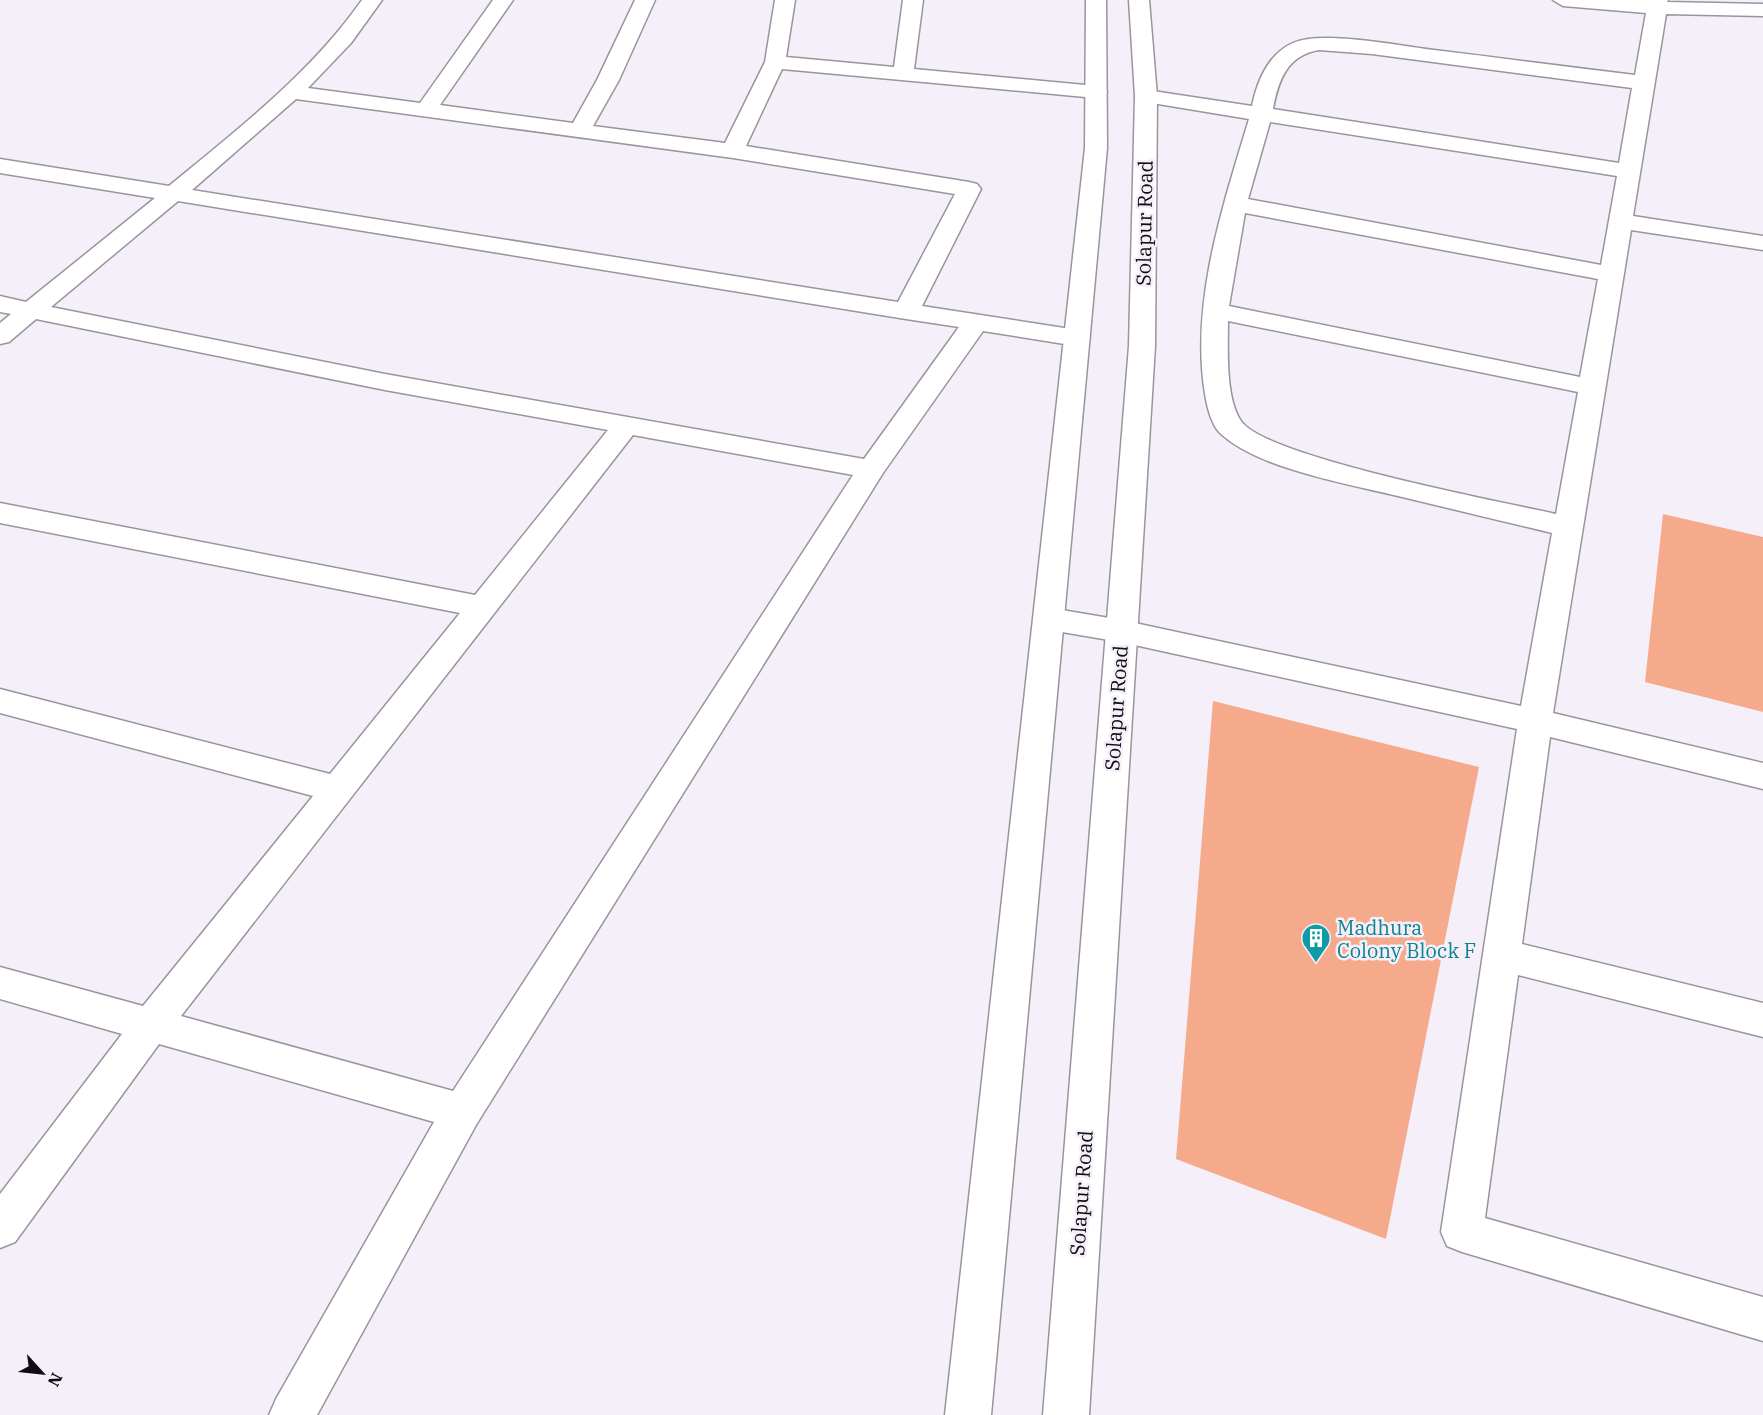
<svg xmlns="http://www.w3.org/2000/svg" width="1763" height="1415" font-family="'IBM Plex Serif',serif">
<rect width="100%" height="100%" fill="#f5eff9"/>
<!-- building -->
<path fill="#f6aa8c" d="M 1663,514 L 1763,537 L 1763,712 L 1645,682 Z
M 1213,701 L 1479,767 L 1386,1239 L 1176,1159 Z"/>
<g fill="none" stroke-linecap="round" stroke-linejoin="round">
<!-- minor casing -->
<g stroke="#9a949e" stroke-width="3">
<path id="minor" d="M 362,0 L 382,0 L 351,43 L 308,88 L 420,103 L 493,0 L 513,0 L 440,105 L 573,123 L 597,80 L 635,0 L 655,0 L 619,80 L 593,126 L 725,143 L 765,62 L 775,0 L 795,0 L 786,57 L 894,67 L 903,0 L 923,0 L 914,69 L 1096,86 L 1104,87 L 1107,92 L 1104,97 L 1096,98 L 782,69 L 746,146 L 969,182 L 977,184 L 981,189 L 922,306 L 1077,330 L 1086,332 L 1090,338 L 1086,344 L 1077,346 L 983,331 L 883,473 L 476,1125 L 317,1415 L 269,1415 L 276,1399 L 434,1122 L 159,1044 L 15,1242 L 0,1248 L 0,1194 L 122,1034 L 0,999 L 0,967 L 143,1006 L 313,796 L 0,713 L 0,689 L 330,774 L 460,613 L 0,523 L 0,503 L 475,595 L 608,430 L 385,390 L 36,319 L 9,342 L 0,344 L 0,323 L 11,314 L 0,312 L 0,296 L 26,302 L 155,198 L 0,173 L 0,159 L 169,186 C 237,130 311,73 362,0 ZM 296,99 L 733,158 L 955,194 L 898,302 L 192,190 ZM 178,201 L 906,319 L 959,327 L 864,459 L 385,374 L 51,307 ZM 633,435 L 853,475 L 453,1091 L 181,1016 Z
M 1553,0 L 1668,0 L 1667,2 L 1763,4 L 1763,16 L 1666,14 L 1633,216 L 1763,236 L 1763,250 L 1631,230 L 1553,713 L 1763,763 L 1763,789 L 1550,737 L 1522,944 L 1763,1003 L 1763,1037 L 1518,975 L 1485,1218 L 1763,1297 L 1763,1341 L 1462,1252 L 1447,1246 L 1441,1232 L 1517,729 L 1121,642 L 1050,630 L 1039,627 L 1034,619 L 1039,611 L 1050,608 L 1121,620 L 1521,706 L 1552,533 C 1501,521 1449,508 1398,496 C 1348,484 1255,468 1219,432 C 1211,423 1207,406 1205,394 C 1190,302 1223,206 1249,119 L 1146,102 L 1138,101 L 1135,96 L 1138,91 L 1146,90 L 1252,106 C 1257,82 1268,54 1293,43 C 1321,30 1401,46 1434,50 C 1501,58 1568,67 1635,75 L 1646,13 L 1563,6 ZM 1319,50 L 1372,54 L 1632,88 L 1619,163 L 1273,109 C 1278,81 1287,55 1319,50 ZM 1270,122 L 1617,176 L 1601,265 L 1248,199 ZM 1245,213 L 1598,279 L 1580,377 L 1229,306 ZM 1228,321 L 1578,392 L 1556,514 C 1502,502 1265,457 1241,421 C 1225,397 1228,349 1228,321 Z"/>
</g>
<!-- major casing -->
<g stroke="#9a949e" stroke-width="3">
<path id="major" d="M 1086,0 L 1106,0 L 1107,148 L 991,1415 L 945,1415 L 1085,148 Z
M 1129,0 L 1149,0 L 1157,96 L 1155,346 L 1089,1415 L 1043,1415 L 1129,346 L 1135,96 Z"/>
</g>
<!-- minor -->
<use href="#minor" fill="#fff" fill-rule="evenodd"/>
<!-- major -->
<use href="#major" fill="#fff" fill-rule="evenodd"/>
</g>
<!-- icons -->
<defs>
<g id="building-pin" transform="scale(1.5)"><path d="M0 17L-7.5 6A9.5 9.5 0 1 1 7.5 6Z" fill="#0f9aa8" stroke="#f5eff9"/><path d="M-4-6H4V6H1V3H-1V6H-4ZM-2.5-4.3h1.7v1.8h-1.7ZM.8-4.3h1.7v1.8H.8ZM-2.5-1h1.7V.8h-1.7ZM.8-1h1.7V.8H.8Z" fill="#fff"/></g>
</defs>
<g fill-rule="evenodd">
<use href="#building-pin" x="1316" y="938"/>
</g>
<g text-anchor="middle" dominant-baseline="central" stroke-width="5" stroke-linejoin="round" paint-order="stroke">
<!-- street labels -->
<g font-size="20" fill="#0f0d10" stroke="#f5eff9">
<text transform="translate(1144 223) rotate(-89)">Solapur Road</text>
<text transform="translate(1116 708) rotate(-86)">Solapur Road</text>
<text transform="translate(1081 1193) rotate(-86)">Solapur Road</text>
</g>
<!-- culture labels -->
<g font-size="20" fill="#0d838f" stroke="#f5eff9" text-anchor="start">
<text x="1337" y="927">Madhura<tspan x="1337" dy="23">Colony Block F</tspan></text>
</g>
</g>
<!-- north arrow -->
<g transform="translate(42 1373) rotate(117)" stroke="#f5eff9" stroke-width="4.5" paint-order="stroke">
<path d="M0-4.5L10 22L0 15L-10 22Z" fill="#0f0d10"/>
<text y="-9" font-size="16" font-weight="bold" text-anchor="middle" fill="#0f0d10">N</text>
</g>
</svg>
